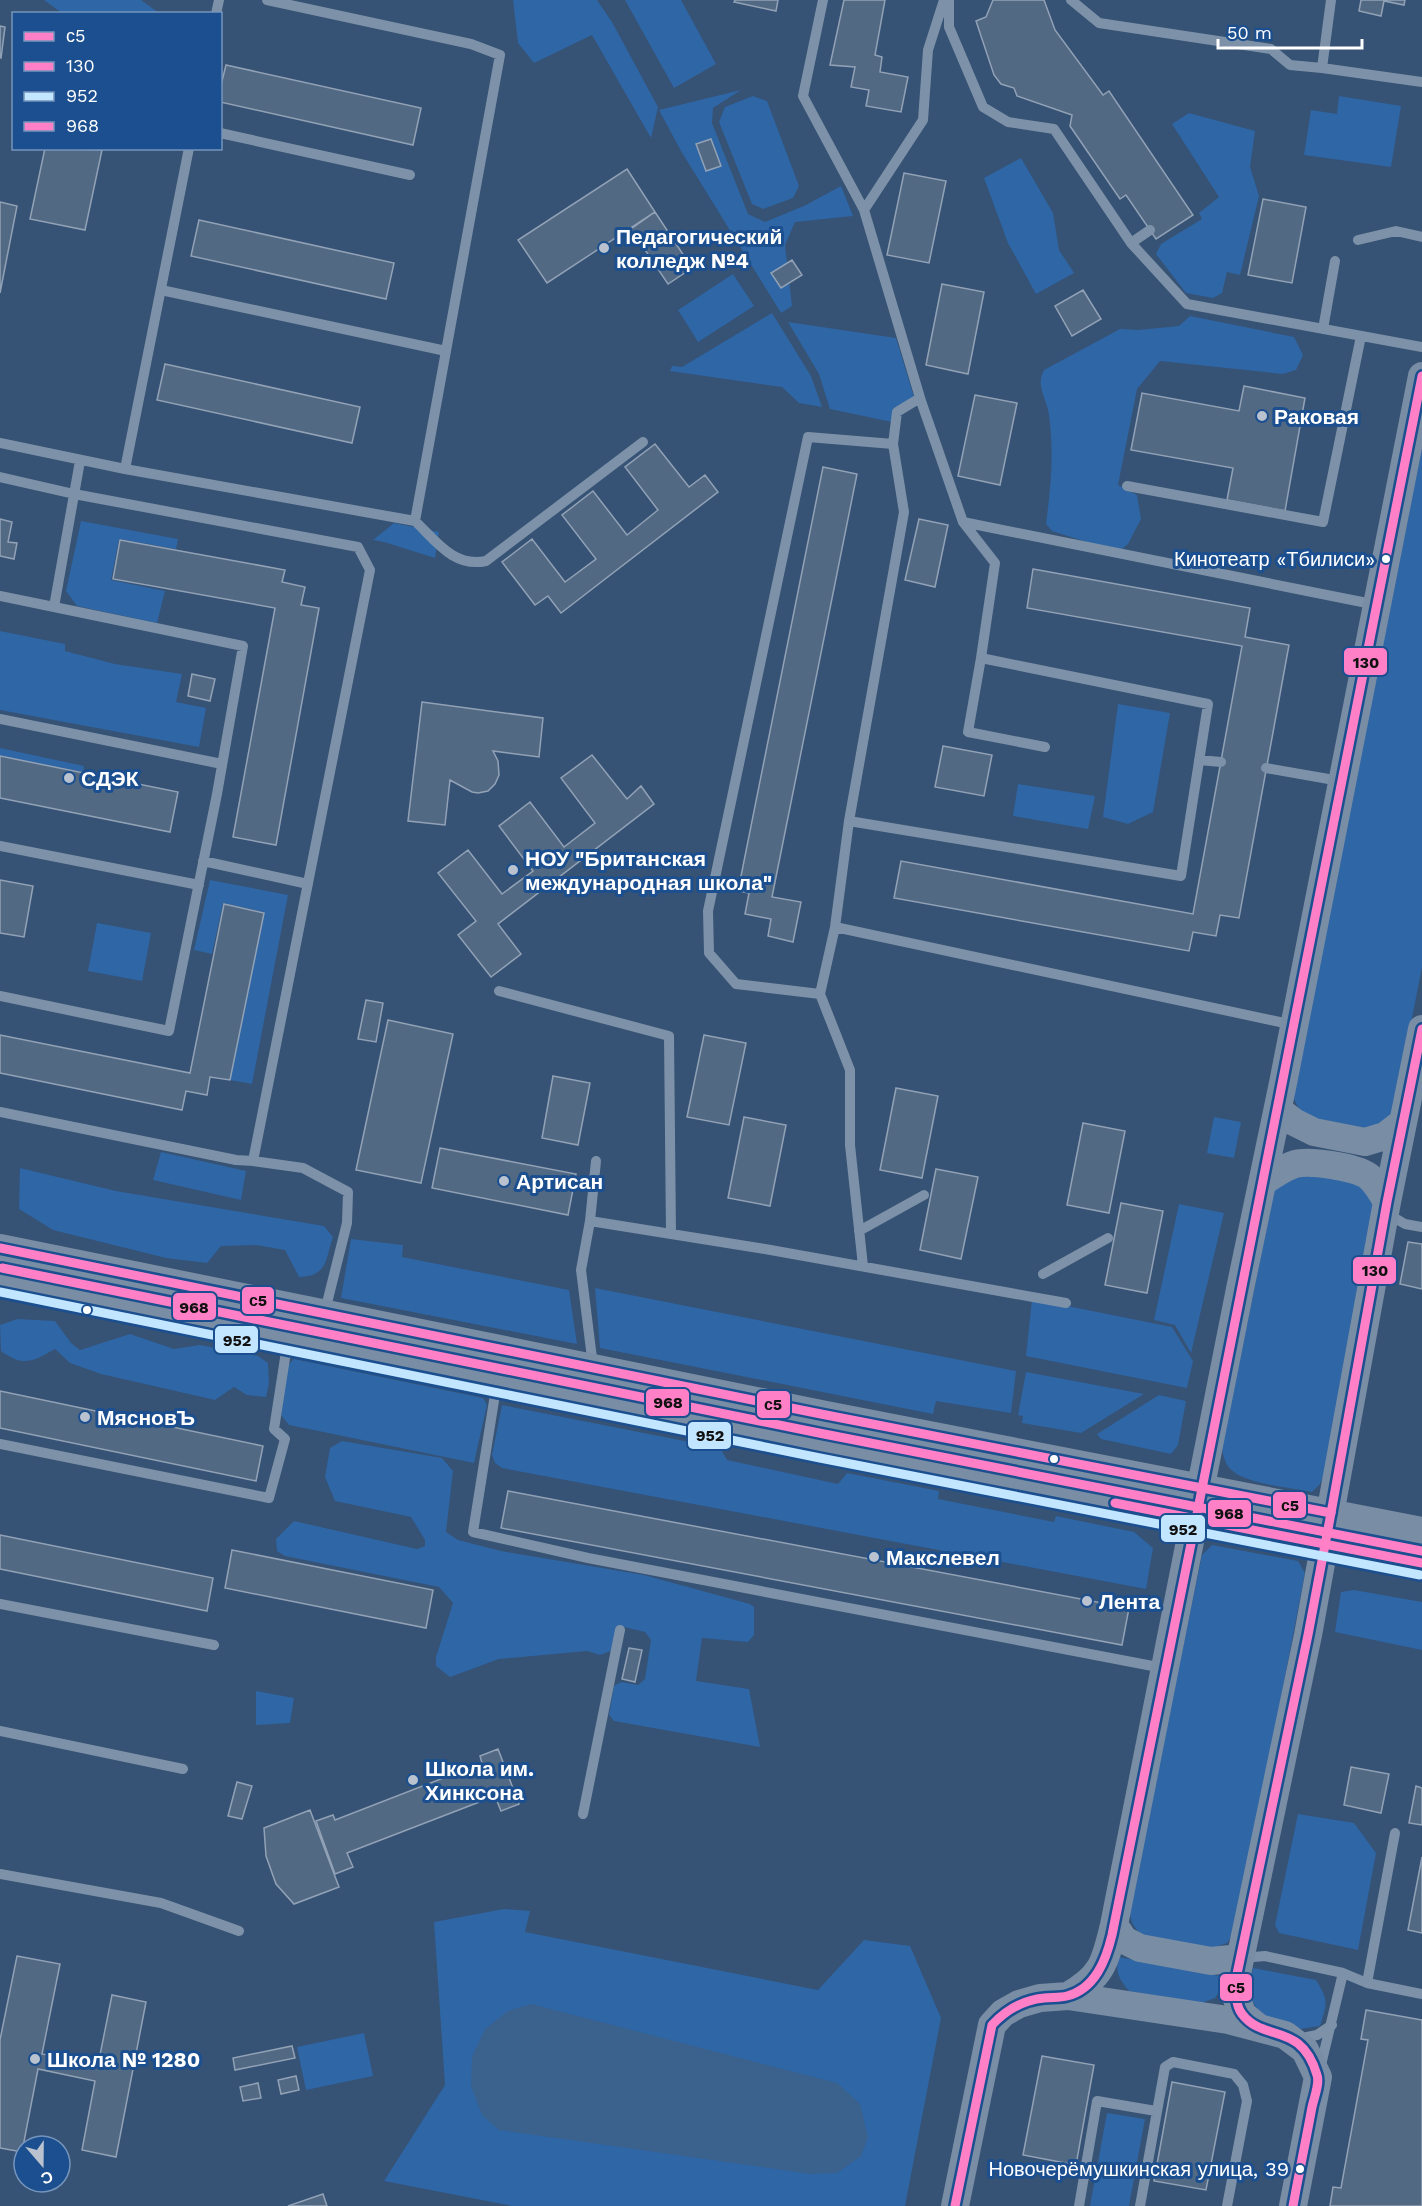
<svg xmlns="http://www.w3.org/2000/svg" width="1422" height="2206" font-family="'Work Sans',sans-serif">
<rect width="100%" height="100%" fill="#365274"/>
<!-- green -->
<path fill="#2f66a5" d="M 44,0 L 141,0 L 159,13 L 62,13 Z
M 513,0 L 597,0 L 612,22 L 658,107 L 651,138 L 592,35 L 534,63 L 518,43 Z
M 625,0 L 681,0 L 716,64 L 674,88 Z
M 741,90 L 713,108 L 712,123 L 748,214 L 765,222 L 804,206 L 841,186 L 853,216 L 795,222 L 785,245 L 792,306 L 781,313 L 681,151 L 659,110 Z
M 753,96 L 767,101 L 799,186 L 793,198 L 763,209 L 752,204 L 719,122 L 725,107 Z
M 1339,96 L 1401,106 L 1391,167 L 1304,155 L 1311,110 L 1337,114 Z
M 1189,113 L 1255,131 L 1250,167 L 1259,196 L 1240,275 L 1227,272 L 1222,293 L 1213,298 L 1186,293 L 1156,254 L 1161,244 L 1202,219 L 1199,213 L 1219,197 L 1172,124 Z
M 1021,158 L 1053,213 L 1059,250 L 1074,273 L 1036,294 L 1008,243 L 984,178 Z
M 733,274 L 754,306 L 698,342 L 678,310 Z
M 772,313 L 811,376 L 822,407 L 799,403 L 782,387 L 670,371 L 672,366 L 682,367 Z
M 1190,316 L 1294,337 L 1303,355 L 1296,370 L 1283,374 L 1160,361 L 1137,389 L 1118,485 L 1137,495 L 1141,519 L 1128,544 L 1122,549 L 1090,543 L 1052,531 L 1046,524 C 1051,485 1054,454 1049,415 C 1047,399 1035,386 1044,370 L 1120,329 L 1138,330 L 1179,326 Z
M 788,322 L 896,338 L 914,397 L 892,422 L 830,409 L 819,374 Z
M 1422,447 L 1422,967 L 1393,1115 L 1366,1131 C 1337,1126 1303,1128 1293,1096 Z
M 81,521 L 178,539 L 176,549 L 119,539 L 111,580 L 165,591 L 157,623 L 77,606 L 66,591 Z
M 394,523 L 439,532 L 435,558 L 384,542 L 373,540 Z
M 0,631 L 65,644 L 65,651 L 115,664 L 182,674 L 176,702 L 206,708 L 199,747 L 0,710 Z
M 1118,704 L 1170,713 L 1153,812 L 1128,824 L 1103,817 Z
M 0,748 L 84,766 L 83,772 L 0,756 Z
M 1018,784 L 1095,796 L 1088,829 L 1013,816 Z
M 210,880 L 288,895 L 252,1084 L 230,1080 L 264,912 L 223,903 L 212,954 L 194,950 Z
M 97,923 L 151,933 L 142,981 L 88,971 Z
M 1214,1117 L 1241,1122 L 1234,1158 L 1207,1153 Z
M 161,1152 L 246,1171 L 241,1200 L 153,1180 Z
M 20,1168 L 116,1191 L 324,1226 L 333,1237 C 325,1260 328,1276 299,1277 L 285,1250 L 256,1245 L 221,1246 L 207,1263 L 166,1258 L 53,1230 L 19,1209 Z
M 1300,1174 L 1357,1181 L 1375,1201 L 1325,1473 L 1320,1484 L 1312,1492 C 1292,1488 1249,1484 1234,1472 C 1226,1467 1223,1457 1222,1448 L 1275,1187 Z
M 1179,1204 L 1224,1213 L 1191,1353 L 1175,1325 L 1154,1320 Z
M 351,1239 L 403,1245 L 402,1257 L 569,1290 L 577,1344 L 341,1298 Z
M 595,1288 L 1016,1371 L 1011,1413 L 936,1401 L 933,1414 L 600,1348 Z
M 1032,1299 L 1172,1327 L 1193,1361 L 1187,1388 L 1026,1356 Z
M 17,1319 L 55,1321 L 71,1343 L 80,1350 L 130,1334 L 174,1349 L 200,1345 L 258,1356 L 268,1363 L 269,1383 L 266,1397 L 247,1395 L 234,1387 L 215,1400 L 101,1374 L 70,1363 L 55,1349 C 32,1362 23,1367 1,1351 L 0,1325 Z
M 294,1359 L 483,1398 L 487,1405 L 474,1463 L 289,1425 L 281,1415 L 288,1365 Z
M 1026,1372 L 1144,1394 L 1081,1433 L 1022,1423 L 1023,1416 L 1018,1415 Z
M 1159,1395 L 1186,1401 L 1178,1445 L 1171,1454 L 1101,1439 L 1097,1434 Z
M 502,1405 L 720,1448 L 727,1460 L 838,1484 L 847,1473 L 939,1491 L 938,1499 L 1054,1522 L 1056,1516 L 1134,1532 L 1153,1548 L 1146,1589 L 502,1468 L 495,1463 L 492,1455 Z
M 342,1441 L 442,1458 L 453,1471 L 446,1532 L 458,1540 L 501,1551 L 644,1575 L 750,1604 L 754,1607 L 754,1635 L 748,1642 L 702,1638 L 696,1681 L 749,1689 L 760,1747 L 614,1721 L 609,1715 L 614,1686 L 621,1682 L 638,1685 L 645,1679 L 651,1640 L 645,1632 L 624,1627 L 611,1651 L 600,1655 L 587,1651 L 499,1659 L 450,1677 L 436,1666 L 436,1657 L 453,1603 L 439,1587 L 285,1556 L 277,1551 L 276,1539 L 294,1521 L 417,1549 L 425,1546 L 425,1540 L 411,1517 L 335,1501 L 325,1477 L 330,1448 Z
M 1212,1545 L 1298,1561 L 1305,1573 L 1236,1930 L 1227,1943 L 1212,1948 L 1141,1936 L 1132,1923 L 1129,1910 L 1202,1555 Z
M 1354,1590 L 1422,1602 L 1422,1650 L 1335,1632 L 1341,1592 Z
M 256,1691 L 294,1698 L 290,1723 L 256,1725 Z
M 1298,1814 L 1354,1823 L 1376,1853 L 1358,1950 L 1279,1933 L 1275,1925 Z
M 504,1909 L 530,1911 L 525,1932 L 818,1990 L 864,1940 L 910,1946 L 941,2018 L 905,2206 L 512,2206 L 384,2181 L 445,2085 L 434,1922 Z
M 1119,1957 L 1220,1976 L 1222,1987 L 1215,1998 L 1199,2004 L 1129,1991 C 1120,1980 1114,1971 1119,1957 Z
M 1253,1968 L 1316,1980 C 1329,2000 1327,2004 1320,2026 L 1300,2029 L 1260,2015 L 1247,1991 Z
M 364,2033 L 373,2076 L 306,2090 L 297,2047 Z
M 1107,2113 L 1145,2119 L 1129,2206 L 1090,2206 Z"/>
<!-- water -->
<path fill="#3b618d" d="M 531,2004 L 837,2083 L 860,2104 L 868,2137 L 861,2156 L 837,2173 L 811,2174 L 499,2130 L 482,2115 L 471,2086 L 472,2057 L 485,2029 L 508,2011 Z"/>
<!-- building -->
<path fill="#526984" stroke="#92a2b6" stroke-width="1.5" d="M 735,0 L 778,0 L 776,11 L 734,2 Z
M 844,0 L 885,0 L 875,55 L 882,57 L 880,72 L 908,77 L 901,112 L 866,106 L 869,90 L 851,87 L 855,67 L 830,65 Z
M 993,0 L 1044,0 L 1055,30 L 1103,95 L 1109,91 L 1193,215 L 1156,239 L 1126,195 L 1120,199 L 1070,126 L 1072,115 L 1017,96 L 1014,88 L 1001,84 L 994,75 L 976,21 L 986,17 Z
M 1361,0 L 1405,0 L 1404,5 L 1384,1 L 1381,16 L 1359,11 Z
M 0,26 L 5,27 L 1,58 L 0,57 Z
M 226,65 L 421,108 L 413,145 L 220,102 L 220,89 Z
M 711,139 L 721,166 L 706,171 L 696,144 Z
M 45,148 L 102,150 L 85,230 L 30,219 Z
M 627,169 L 655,212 L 547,283 L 518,240 Z
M 904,173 L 946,181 L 929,263 L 887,255 Z
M 1263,199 L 1306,207 L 1292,283 L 1248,275 Z
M 0,202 L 17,206 L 0,293 Z
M 655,212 L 692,268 L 668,284 L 631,229 Z
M 199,220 L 394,263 L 386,299 L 191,256 Z
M 792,260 L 802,275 L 781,288 L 771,273 Z
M 942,284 L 984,292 L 968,374 L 926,365 Z
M 1083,290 L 1101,319 L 1072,336 L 1055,306 Z
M 165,364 L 360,407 L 352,443 L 157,400 Z
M 1244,386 L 1305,398 L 1285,511 L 1227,500 L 1233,468 L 1131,450 L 1142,393 L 1239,411 Z
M 975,395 L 1017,403 L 1000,485 L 958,476 Z
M 655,444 L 689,487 L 705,475 L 718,492 L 561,613 L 548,596 L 535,605 L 502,562 L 532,539 L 565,582 L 596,559 L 562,515 L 593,491 L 627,535 L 658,510 L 625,467 Z
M 823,467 L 857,474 L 772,897 L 801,902 L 793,942 L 768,936 L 771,919 L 745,914 L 749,893 L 738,891 Z
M 0,519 L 12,522 L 8,542 L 17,543 L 14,559 L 0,556 Z
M 919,519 L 948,525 L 935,587 L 905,580 Z
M 120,540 L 285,570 L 282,582 L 305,587 L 301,605 L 319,608 L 276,845 L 233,837 L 275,608 L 113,579 Z
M 1033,569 L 1250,608 L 1245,637 L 1289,645 L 1239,918 L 1220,915 L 1216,936 L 1193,932 L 1189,951 L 894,898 L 901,861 L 1193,914 L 1242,646 L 1027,608 Z
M 192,674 L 215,679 L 210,701 L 188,696 Z
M 422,702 L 543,718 L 539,757 L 493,751 L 498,761 L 499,775 L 495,784 L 488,791 L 478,793 L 472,792 L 450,780 L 445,825 L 408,821 Z
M 943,746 L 992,755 L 984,796 L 935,787 Z
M 592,755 L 627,799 L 641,786 L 654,804 L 498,924 L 521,954 L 491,977 L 458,935 L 476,921 L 438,873 L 468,850 L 502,894 L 533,871 L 499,826 L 530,802 L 564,847 L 595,823 L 561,778 Z
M 0,756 L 178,792 L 170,832 L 0,798 Z
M 0,880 L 33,886 L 24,937 L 0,933 Z
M 224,904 L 264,913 L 230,1080 L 210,1077 L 207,1095 L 186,1091 L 182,1110 L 0,1073 L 0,1035 L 190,1073 Z
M 366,1000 L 383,1003 L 376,1042 L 358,1039 Z
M 388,1020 L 453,1034 L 421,1183 L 356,1170 Z
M 704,1035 L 746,1043 L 729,1125 L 687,1117 Z
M 553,1076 L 590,1083 L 578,1145 L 542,1138 Z
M 896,1088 L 938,1096 L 922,1178 L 880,1170 Z
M 744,1117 L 786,1125 L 770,1206 L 728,1198 Z
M 1083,1123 L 1125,1131 L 1109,1213 L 1067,1205 Z
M 440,1148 L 576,1174 L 568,1215 L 432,1188 Z
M 936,1169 L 978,1177 L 961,1259 L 920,1250 Z
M 1121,1203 L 1163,1211 L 1147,1293 L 1105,1285 Z
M 1408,1242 L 1422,1244 L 1422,1289 L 1400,1284 Z
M 0,1391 L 263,1446 L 256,1481 L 0,1428 Z
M 508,1491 L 1129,1608 L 1122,1645 L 501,1528 Z
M 0,1535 L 213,1578 L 207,1611 L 0,1569 Z
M 232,1550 L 433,1590 L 426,1628 L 225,1588 Z
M 629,1648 L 642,1650 L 635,1682 L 622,1679 Z
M 498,1749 L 519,1804 L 501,1811 L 495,1796 L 347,1853 L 353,1867 L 335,1874 L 316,1821 L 333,1815 L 335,1820 L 482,1763 L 480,1756 Z
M 1351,1767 L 1389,1774 L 1381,1813 L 1344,1805 Z
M 237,1782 L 252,1786 L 242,1819 L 228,1816 Z
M 1416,1786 L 1422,1788 L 1422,1825 L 1409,1823 Z
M 310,1810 L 339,1887 L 294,1904 L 276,1884 L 266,1856 L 264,1828 Z
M 1422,1857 L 1422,1933 L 1408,1930 Z
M 17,1956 L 60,1964 L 42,2054 L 98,2065 L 112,1995 L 146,2002 L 116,2157 L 82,2150 L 95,2081 L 38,2069 L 22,2152 L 0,2148 L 0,2040 Z
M 1366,2010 L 1422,2020 L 1422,2206 L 1330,2206 L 1333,2187 L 1341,2188 L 1368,2040 L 1361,2039 Z
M 292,2046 L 295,2058 L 235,2070 L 233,2058 Z
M 1042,2056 L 1094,2065 L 1076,2165 L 1023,2155 Z
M 296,2076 L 299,2090 L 281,2094 L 278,2080 Z
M 1172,2082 L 1225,2092 L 1206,2190 L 1154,2181 Z
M 258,2083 L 261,2098 L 243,2101 L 240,2087 Z
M 323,2194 L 327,2206 L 288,2206 Z"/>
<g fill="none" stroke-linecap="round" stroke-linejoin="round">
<!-- lane -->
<path stroke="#7d92a8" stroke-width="10" d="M 823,0 L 803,96 L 864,210
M 949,0 L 949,27 L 983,107 L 1008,122 L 1054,129 L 1131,243 L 1150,230
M 1071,0 L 1099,23 L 1271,49 L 1290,65 L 1322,68
M 1331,0 L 1322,68 L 1422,82
M 216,14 L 219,0
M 220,133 L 410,175
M 1358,240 L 1396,231 L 1422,237
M 1131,243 L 1187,304 L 1422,347
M 161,290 L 446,351
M 1323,329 L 1335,261
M 0,443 L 125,469 L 189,148
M 125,469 L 415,521 L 500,55 L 471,44 L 267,0
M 0,477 L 74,494 L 358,547 L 370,570 L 253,1161 L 303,1168 L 348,1192 L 347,1223 L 325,1311
M 1127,486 L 1323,522 L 1361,336
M 415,521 C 436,541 454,568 486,561 L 643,442
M 963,522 L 1377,605
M 0,596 L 54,607
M 981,658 L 968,732 L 1045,747
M 0,719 L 222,764
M 1199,760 L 1221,762
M 1266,768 L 1340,781
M 849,821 L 1181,876 L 1208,704 L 981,658 L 995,563 L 963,522 L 921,401 L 864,210 L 923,120 L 928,50 L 944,0
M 0,846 L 199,885
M 203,861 L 308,884
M 835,927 L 1294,1025
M 499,991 L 669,1036 L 671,1234
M 820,994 L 736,984 L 709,953 L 708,911 L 808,437 L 893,444
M 0,996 L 169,1031 L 217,794 L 243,646 L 54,607 L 80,461
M 0,1112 L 236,1160 L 253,1161
M 1386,1213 L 1405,1224 L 1422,1227
M 590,1221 L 765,1249 L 1066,1303
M 859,1231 L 924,1195
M 863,1266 L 850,1145 L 850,1070 L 820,994 L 835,927 L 849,821 L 904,512 L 893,444 L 897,412 L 920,398
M 1043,1274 L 1108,1238
M 593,1366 L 581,1270 L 590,1221 L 596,1161
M 497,1382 L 473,1532 L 588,1558 L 1163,1668
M 0,1444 L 269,1498 L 285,1439 L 274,1429 L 288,1339
M 0,1604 L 214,1645
M 0,1731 L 183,1769
M 583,1814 L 620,1630
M 0,1874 L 161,1903 L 239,1931
M 1241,1958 L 1265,1956 L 1343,1973 L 1367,1983 L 1422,1994
M 1367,1983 L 1395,1833
M 1297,2039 L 1317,2035 L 1332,2025
M 1320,2069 L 1343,1973
M 1079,2206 L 1097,2101 L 1156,2111
M 1140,2206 L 1165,2067 L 1173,2062 L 1234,2074 L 1243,2085 L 1247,2101 L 1227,2206"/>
<!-- secondary -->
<path stroke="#798da4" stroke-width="28" d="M 1278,1110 L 1294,1122 L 1314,1132 L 1365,1142 L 1385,1136 L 1403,1122
M 1263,1182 C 1273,1175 1283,1168 1295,1164 C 1310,1160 1355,1167 1368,1176 C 1376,1182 1382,1193 1387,1202
M 0,1248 L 826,1415 L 1422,1531
M 0,1280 L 822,1446 L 1422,1563
M 1114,1925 L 1124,1940 L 1140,1948 L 1211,1961 L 1240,1958
M 1068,1996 C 1103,1976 1105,1962 1114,1925 L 1240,1289 L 1283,1083 L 1422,376
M 1258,2027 L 1242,2014 L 1236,1996 L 1237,1974 L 1308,1635 L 1387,1202 L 1422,1029
M 955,2206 L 992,2025 L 1003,2013 L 1019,2004 L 1040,1998 L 1068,1996 L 1228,2020 L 1285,2035 L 1305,2050 L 1318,2077 L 1293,2206"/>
<!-- bus-1 casing -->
<g stroke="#1b4f8f" stroke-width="14">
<path id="bus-1" d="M 0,1248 L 826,1415 L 1331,1513 L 1308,1635 L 1237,1974 C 1236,1987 1234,2003 1242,2014 C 1264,2043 1301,2021 1317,2075 C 1320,2083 1314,2098 1312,2107 C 1306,2140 1299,2173 1293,2206
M 955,2206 L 992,2025 C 1007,2009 1023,2000 1044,1998 C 1052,1997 1060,1998 1067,1996 C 1095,1989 1106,1960 1112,1935 L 1196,1519 L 1115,1503"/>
</g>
<!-- bus-2 casing -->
<g stroke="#1b4f8f" stroke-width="14">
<path id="bus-2" d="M 1331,1513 L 1387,1202 L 1422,1029
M 1196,1519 L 1422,376
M 1196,1519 L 1422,1563"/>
</g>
<!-- bus-3 casing -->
<g stroke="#1b4f8f" stroke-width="14">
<path id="bus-3" d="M 0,1292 L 820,1458 L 1420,1575"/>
</g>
<!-- bus-4 casing -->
<g stroke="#1b4f8f" stroke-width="14">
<path id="bus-4" d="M 2,1268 L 824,1434 L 1422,1551"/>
</g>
<!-- bus-1 -->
<use href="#bus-1" stroke="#ff80c6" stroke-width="9"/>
<!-- bus-2 -->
<use href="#bus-2" stroke="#ff80c6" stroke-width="9"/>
<!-- bus-3 -->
<use href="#bus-3" stroke="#c2e6ff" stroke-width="9"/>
<!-- bus-4 -->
<use href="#bus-4" stroke="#ff80c6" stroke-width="9"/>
</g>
<!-- markers -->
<g fill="#b9c2ce" stroke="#1b4f8f" stroke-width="2">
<circle cx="604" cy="248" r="6"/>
<circle cx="1262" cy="416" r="6"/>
<circle cx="69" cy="778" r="6"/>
<circle cx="513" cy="870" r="6"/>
<circle cx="504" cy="1181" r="6"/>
<circle cx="85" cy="1417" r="6"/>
<circle cx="874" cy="1557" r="6"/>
<circle cx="1087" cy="1601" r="6"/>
<circle cx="413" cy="1780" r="6"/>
<circle cx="35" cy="2059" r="6"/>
</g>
<g fill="#fff" stroke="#1b4f8f" stroke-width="2">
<circle cx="1386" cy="559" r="5"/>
<circle cx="87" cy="1310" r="5"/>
<circle cx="1054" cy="1459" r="5"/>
<circle cx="1300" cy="2169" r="5"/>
</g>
<g text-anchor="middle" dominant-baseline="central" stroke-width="6" stroke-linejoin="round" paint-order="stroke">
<!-- bus labels -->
<g font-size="20" fill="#fff" stroke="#1b4f8f" text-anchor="end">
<text x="1375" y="559">Кинотеатр «Тбилиси»</text>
<text x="1289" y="2169">Новочерёмушкинская улица, 39</text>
</g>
<!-- poi labels -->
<g font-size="21" font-weight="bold" fill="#fff" stroke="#1b4f8f" text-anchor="start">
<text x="616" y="236">Педагогический<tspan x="616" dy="24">колледж №4</tspan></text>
<text x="1274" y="416">Раковая</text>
<text x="81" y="778">СДЭК</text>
<text x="525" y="858">НОУ "Британская<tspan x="525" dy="24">международная школа"</tspan></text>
<text x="516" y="1181">Артисан</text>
<text x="97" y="1417">МясновЪ</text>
<text x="886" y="1557">Макслевел</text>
<text x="1099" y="1601">Лента</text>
<text x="425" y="1768">Школа им.<tspan x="425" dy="24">Хинксона</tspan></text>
<text x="47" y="2059">Школа № 1280</text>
</g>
</g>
<g stroke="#1b4f8f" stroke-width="2">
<rect x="1343" y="647" width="45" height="29" rx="6" fill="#ff80c6"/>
<rect x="1352" y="1256" width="45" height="29" rx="6" fill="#ff80c6"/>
<rect x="241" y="1286" width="34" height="29" rx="6" fill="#ff80c6"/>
<rect x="172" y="1292" width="45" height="29" rx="6" fill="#ff80c6"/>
<rect x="214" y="1325" width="45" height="29" rx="6" fill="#c2e6ff"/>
<rect x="645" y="1388" width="45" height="29" rx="6" fill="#ff80c6"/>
<rect x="756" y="1390" width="35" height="29" rx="6" fill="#ff80c6"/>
<rect x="687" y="1421" width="45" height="29" rx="6" fill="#c2e6ff"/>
<rect x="1272" y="1491" width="35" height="28" rx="6" fill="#ff80c6"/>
<rect x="1207" y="1499" width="45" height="29" rx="6" fill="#ff80c6"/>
<rect x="1160" y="1514" width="46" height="29" rx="6" fill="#c2e6ff"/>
<rect x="1219" y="1973" width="34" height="29" rx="6" fill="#ff80c6"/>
</g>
<g font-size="16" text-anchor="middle" font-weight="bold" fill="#111">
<text x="1366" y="668">130</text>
<text x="1375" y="1276">130</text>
<text x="258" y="1306">с5</text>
<text x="194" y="1313">968</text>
<text x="237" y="1346">952</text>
<text x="668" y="1408">968</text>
<text x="773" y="1410">с5</text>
<text x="710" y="1441">952</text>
<text x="1290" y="1511">с5</text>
<text x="1229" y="1519">968</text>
<text x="1183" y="1535">952</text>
<text x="1236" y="1993">с5</text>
</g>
<!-- legend -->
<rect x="12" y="12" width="210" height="138" fill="#1b4f8f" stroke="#7695bc" stroke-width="1.5"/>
<rect x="24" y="32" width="30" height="9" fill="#ff80c6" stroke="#7695bc" stroke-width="1.5"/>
<text x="66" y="42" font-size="18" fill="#ffffff">с5</text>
<rect x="24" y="62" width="30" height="9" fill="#ff80c6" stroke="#7695bc" stroke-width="1.5"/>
<text x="66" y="72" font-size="18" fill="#ffffff">130</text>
<rect x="24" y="92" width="30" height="9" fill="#c2e6ff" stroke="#7695bc" stroke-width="1.5"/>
<text x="66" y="102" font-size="18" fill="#ffffff">952</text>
<rect x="24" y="122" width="30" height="9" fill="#ff80c6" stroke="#7695bc" stroke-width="1.5"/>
<text x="66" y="132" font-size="18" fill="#ffffff">968</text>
<!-- north arrow -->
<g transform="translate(42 2164) rotate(160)"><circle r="28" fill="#1b4f8f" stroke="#7695bc" stroke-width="1.5"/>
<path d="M0-4.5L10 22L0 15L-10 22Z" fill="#b9c2ce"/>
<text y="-9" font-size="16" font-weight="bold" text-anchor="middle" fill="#ffffff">С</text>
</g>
<!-- scale -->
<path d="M1218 39v9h144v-9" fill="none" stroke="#ffffff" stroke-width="3"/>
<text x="1227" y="39" font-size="18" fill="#ffffff" stroke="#1b4f8f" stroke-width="4.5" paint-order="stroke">50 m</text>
</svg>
